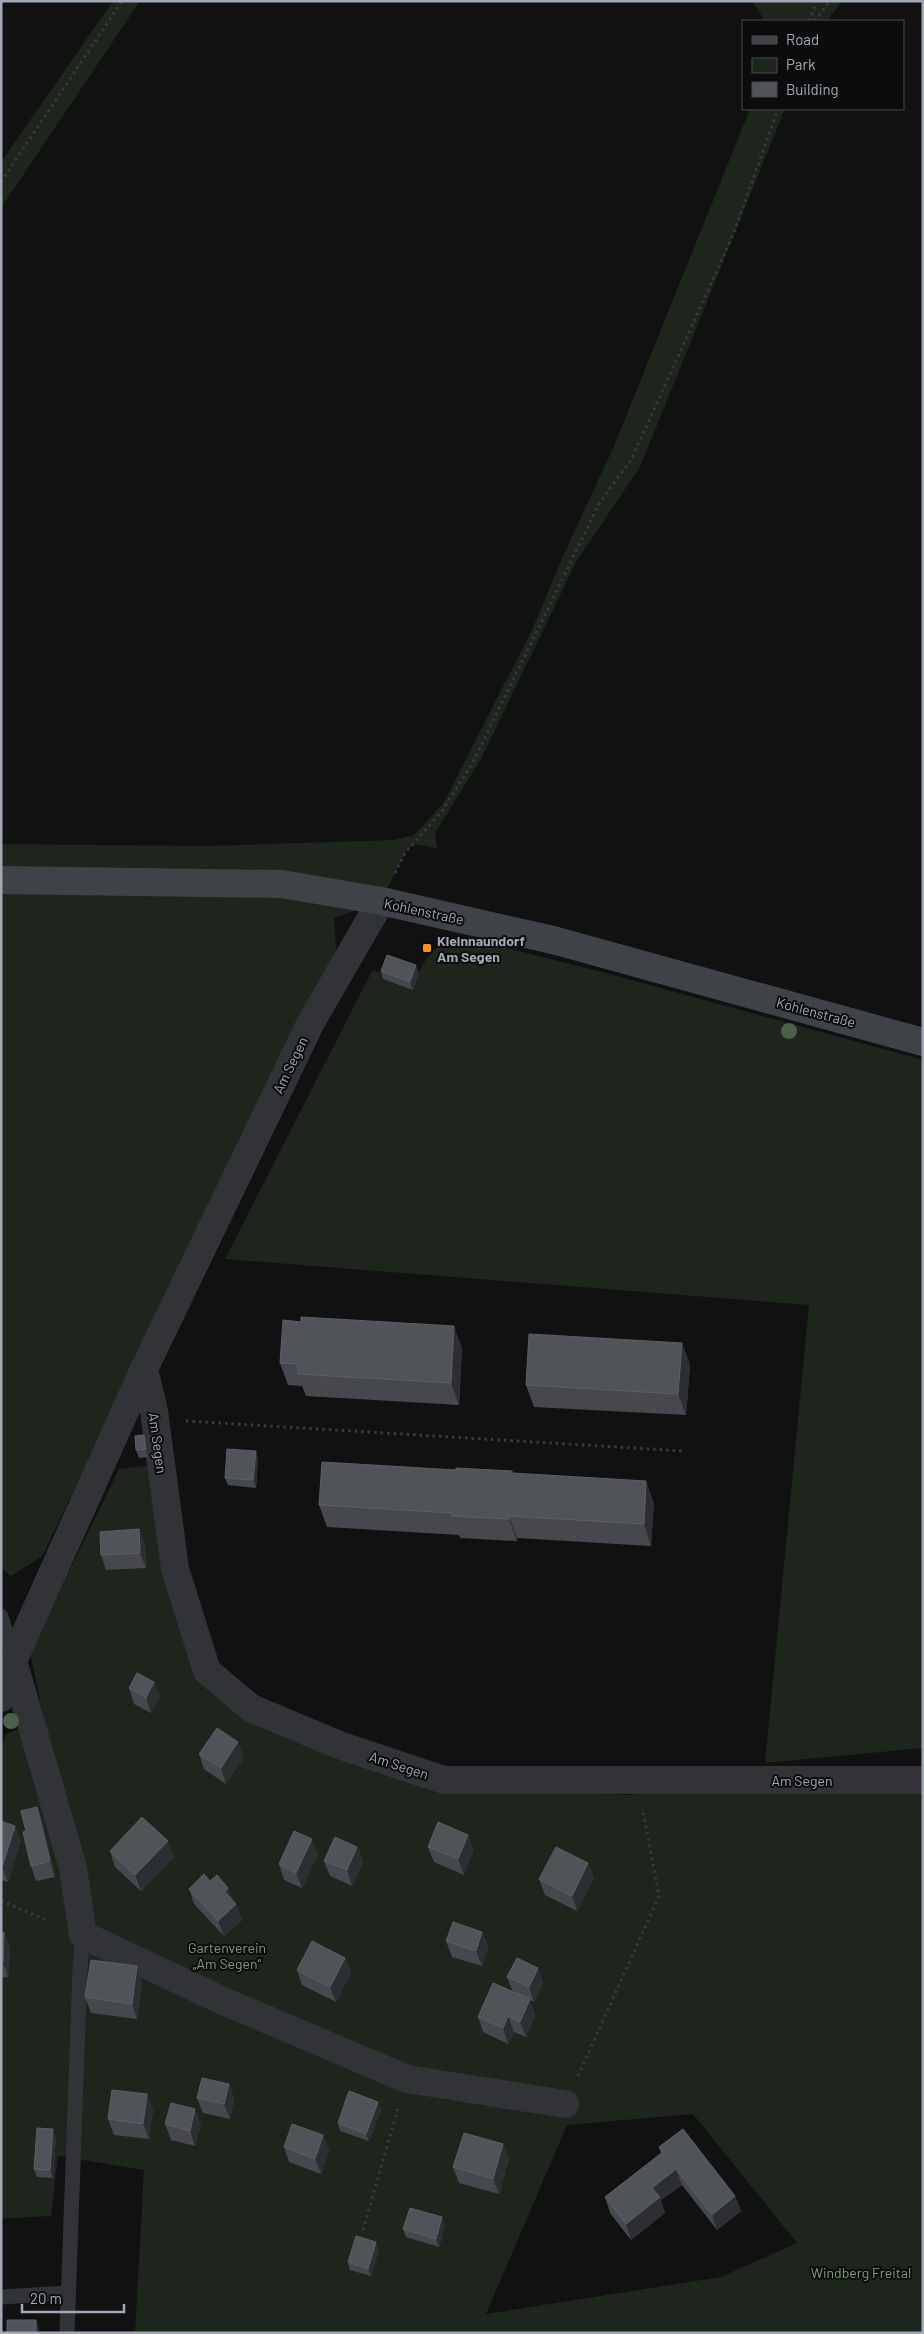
<svg xmlns="http://www.w3.org/2000/svg" width="924" height="2334" font-family="Barlow,sans-serif">
<rect width="100%" height="100%" fill="#111112"/>
<!-- green -->
<path fill="#1d251d" fill-rule="evenodd" d="M 113,1 L 140,1 L 1,208 L 1,162 Z
M 752,1 L 842,1 L 827,21 L 765,21 Z
M 750,109 L 785,109 L 640,467 L 576,562 L 481,759 L 435,833 L 437,848 L 413,844 L 405,853 L 381,901 L 334,918 L 336,951 L 42,1556 L 11,1576 L 1,1568 L 1,844 L 207,846 L 394,840 L 414,835 L 443,804 L 532,630 L 563,556 L 614,446 Z
M 479,941 L 613,975 L 923,1060 L 923,1748 L 765,1763 L 809,1305 L 225,1259 L 372,971 L 386,972 L 413,990 C 419,971 427,949 447,943 C 457,940 470,941 479,941 Z
M 153,1465 L 194,1664 L 445,1790 L 632,1795 L 645,1792 L 923,1793 L 923,2333 L 135,2333 L 144,2170 L 58,2156 L 51,2216 L 1,2219 L 1,1748 L 6,1734 L 44,1719 L 30,1652 L 119,1469 ZM 693,2114 L 797,2243 L 721,2277 L 486,2314 L 567,2125 Z"/>
<g fill="none" stroke-linecap="round" stroke-linejoin="round">
<!-- path -->
<path stroke="#373a3e" stroke-width="3" stroke-dasharray="2.5 4" stroke-linecap="butt" d="M 809,21 L 817,1
M 815,21 L 830,1
M 1,182 L 122,1
M 395,873 L 405,853 L 442,811 L 473,762 L 600,502 L 631,460 L 733,235 L 778,109
M 186,1421 L 683,1451
M 1,1901 L 49,1921
M 578,2076 L 659,1896 L 643,1812
M 363,2230 L 398,2108"/>
<!-- lane -->
<path stroke="#313337" stroke-width="15" d="M 1,1616 L 13,1659
M 1,2297 L 67,2293
M 67,2333 L 80,1968 L 83,1935"/>
<!-- street -->
<path stroke="#313337" stroke-width="28" d="M 144,1369 L 154,1411 L 175,1569 L 207,1671 L 251,1708 L 339,1745 L 444,1780 L 923,1780
M 13,1661 L 73,1868 L 83,1935 L 221,2000 L 407,2079 L 565,2104
M 1,1698 L 13,1661 L 144,1369 L 311,1022 L 381,901"/>
<!-- secondary -->
<path stroke="#3f4347" stroke-width="28" d="M 1,880 L 282,884 L 381,901 L 553,940 L 923,1042"/>
</g>
<!-- trees -->
<g fill="#4b6049">
<circle cx="789" cy="1031" r="8"/>
<circle cx="11" cy="1721" r="8"/>
</g>
<!-- wall -->
<path fill="#46484d" d="M 381,971 L 419,973 L 413,990 L 383,979 Z
M 682,1343 L 690,1365 L 686,1415 L 534,1407 L 526,1385 Z
M 462,1348 L 459,1405 L 306,1396 L 302,1386 L 288,1385 L 280,1363 Z
M 144,1435 L 147,1443 L 148,1457 L 139,1458 L 136,1450 Z
M 258,1459 L 256,1488 L 228,1485 L 225,1478 Z
M 456,1470 L 512,1471 L 513,1473 L 654,1503 L 651,1546 L 517,1538 L 517,1541 L 460,1538 L 459,1535 L 327,1527 L 319,1505 Z
M 139,1529 L 145,1545 L 146,1568 L 106,1570 L 101,1555 Z
M 129,1688 L 160,1697 L 151,1713 L 134,1704 Z
M 199,1754 L 244,1757 L 226,1784 L 204,1769 Z
M 37,1807 L 43,1823 L 55,1877 L 36,1881 L 31,1866 Z
M 1,1821 L 21,1841 L 8,1882 L 1,1880 Z
M 468,1835 L 473,1850 L 464,1875 L 434,1862 L 428,1847 Z
M 357,1847 L 363,1862 L 352,1886 L 330,1876 L 324,1861 Z
M 110,1851 L 174,1857 L 141,1891 L 115,1867 Z
M 318,1854 L 302,1888 L 284,1880 L 279,1864 Z
M 588,1863 L 594,1878 L 577,1911 L 545,1895 L 539,1879 Z
M 210,1881 L 228,1888 L 233,1901 L 242,1920 L 224,1936 L 194,1904 L 189,1889 Z
M 1,1932 L 4,1932 L 10,1948 L 8,1977 L 1,1978 Z
M 482,1932 L 488,1947 L 482,1966 L 452,1957 L 446,1941 Z
M 345,1958 L 351,1973 L 336,2002 L 302,1985 L 297,1970 Z
M 538,1968 L 543,1983 L 534,2002 L 530,2000 L 535,2015 L 526,2037 L 514,2032 L 508,2044 L 483,2032 L 478,2017 L 513,1992 L 507,1977 Z
M 142,1982 L 137,2019 L 91,2013 L 85,1997 Z
M 229,2084 L 234,2099 L 230,2119 L 203,2113 L 197,2098 Z
M 153,2109 L 149,2139 L 114,2135 L 108,2119 Z
M 381,2110 L 369,2141 L 340,2131 L 338,2123 Z
M 165,2124 L 201,2124 L 195,2146 L 171,2140 Z
M 323,2135 L 329,2151 L 321,2174 L 289,2162 L 284,2147 Z
M 56,2137 L 53,2178 L 37,2177 L 34,2169 Z
M 659,2147 L 735,2196 L 741,2211 L 717,2230 L 682,2185 L 661,2200 L 665,2213 L 631,2240 L 610,2213 L 605,2197 L 661,2153 Z
M 509,2159 L 499,2194 L 459,2183 L 453,2167 Z
M 445,2225 L 439,2247 L 406,2237 L 403,2229 Z
M 379,2250 L 371,2276 L 350,2270 L 348,2262 Z"/>
<!-- shaded-wall -->
<path fill="#2d2e31" d="M 416,965 L 419,973 L 413,990 L 410,982 Z
M 454,1326 L 462,1348 L 459,1405 L 451,1383 Z
M 682,1343 L 690,1365 L 686,1415 L 678,1394 Z
M 144,1435 L 147,1443 L 148,1457 L 146,1449 Z
M 256,1451 L 258,1459 L 256,1488 L 253,1480 Z
M 646,1481 L 654,1503 L 651,1546 L 644,1524 Z
M 509,1516 L 517,1538 L 517,1541 L 509,1519 Z
M 139,1529 L 145,1545 L 146,1568 L 140,1553 Z
M 154,1682 L 160,1697 L 151,1713 L 146,1698 Z
M 238,1742 L 244,1757 L 226,1784 L 221,1768 Z
M 37,1807 L 43,1823 L 55,1877 L 50,1861 Z
M 15,1826 L 21,1841 L 8,1882 L 2,1867 Z
M 468,1835 L 473,1850 L 464,1875 L 458,1859 Z
M 312,1839 L 318,1854 L 302,1888 L 296,1873 Z
M 168,1841 L 174,1857 L 141,1891 L 135,1875 Z
M 357,1847 L 363,1862 L 352,1886 L 347,1870 Z
M 588,1863 L 594,1878 L 577,1911 L 572,1896 Z
M 228,1888 L 234,1903 L 225,1892 Z
M 236,1904 L 242,1920 L 224,1936 L 218,1921 Z
M 4,1932 L 10,1948 L 8,1977 L 3,1962 Z
M 482,1932 L 488,1947 L 482,1966 L 476,1951 Z
M 345,1958 L 351,1973 L 336,2002 L 330,1987 Z
M 137,1966 L 142,1982 L 137,2019 L 132,2004 Z
M 538,1968 L 543,1983 L 534,2002 L 529,1987 Z
M 530,1999 L 535,2015 L 526,2037 L 520,2022 Z
M 508,2016 L 514,2032 L 508,2044 L 503,2028 Z
M 229,2084 L 234,2099 L 230,2119 L 224,2104 Z
M 147,2094 L 153,2109 L 149,2139 L 143,2124 Z
M 378,2102 L 381,2110 L 369,2141 L 366,2134 Z
M 195,2109 L 201,2124 L 195,2146 L 190,2131 Z
M 53,2129 L 56,2137 L 53,2178 L 50,2170 Z
M 323,2135 L 329,2151 L 321,2174 L 315,2159 Z
M 503,2144 L 509,2159 L 499,2194 L 493,2179 Z
M 676,2169 L 682,2185 L 661,2200 L 665,2213 L 631,2240 L 626,2224 L 652,2188 Z
M 735,2196 L 741,2211 L 717,2230 L 712,2215 Z
M 442,2217 L 445,2225 L 439,2247 L 436,2239 Z
M 376,2242 L 379,2250 L 371,2276 L 368,2269 Z
M 36,2320 L 39,2328 L 39,2333 L 36,2333 Z"/>
<!-- building -->
<path fill="#505358" stroke="#5c6066" d="M 387,955 L 416,965 L 410,982 L 381,971 Z
M 301,1317 L 454,1326 L 451,1383 L 298,1374 L 298,1364 L 280,1363 L 283,1320 L 301,1322 Z
M 529,1334 L 682,1343 L 678,1394 L 526,1385 Z
M 144,1435 L 146,1449 L 136,1450 L 135,1436 Z
M 227,1449 L 256,1451 L 253,1480 L 225,1478 Z
M 322,1462 L 456,1470 L 456,1468 L 512,1471 L 512,1473 L 646,1481 L 644,1524 L 509,1516 L 509,1519 L 452,1516 L 452,1513 L 319,1505 Z
M 139,1529 L 140,1553 L 101,1555 L 100,1532 Z
M 137,1673 L 154,1682 L 146,1698 L 129,1688 Z
M 217,1728 L 238,1742 L 221,1768 L 199,1754 Z
M 37,1807 L 50,1861 L 31,1866 L 23,1832 L 26,1831 L 21,1811 Z
M 142,1817 L 168,1841 L 135,1875 L 110,1851 Z
M 1,1821 L 15,1826 L 2,1867 L 1,1866 Z
M 438,1822 L 468,1835 L 458,1859 L 428,1847 Z
M 294,1831 L 312,1839 L 296,1873 L 279,1864 Z
M 335,1837 L 357,1847 L 347,1870 L 324,1861 Z
M 556,1847 L 588,1863 L 572,1896 L 539,1879 Z
M 204,1874 L 210,1881 L 217,1875 L 228,1888 L 225,1892 L 236,1904 L 218,1921 L 189,1889 Z
M 453,1922 L 482,1932 L 476,1951 L 446,1941 Z
M 1,1932 L 4,1932 L 3,1962 L 1,1962 Z
M 312,1941 L 345,1958 L 330,1987 L 297,1970 Z
M 517,1958 L 538,1968 L 529,1987 L 507,1977 Z
M 91,1960 L 137,1966 L 132,2004 L 85,1997 Z
M 493,1983 L 530,1999 L 520,2022 L 508,2016 L 503,2028 L 478,2017 Z
M 202,2078 L 229,2084 L 224,2104 L 197,2098 Z
M 112,2090 L 147,2094 L 143,2124 L 108,2119 Z
M 349,2091 L 378,2102 L 366,2134 L 338,2123 Z
M 171,2103 L 195,2109 L 190,2131 L 165,2124 Z
M 292,2124 L 323,2135 L 315,2159 L 284,2147 Z
M 37,2128 L 53,2129 L 50,2170 L 34,2169 Z
M 683,2129 L 735,2196 L 712,2215 L 676,2169 L 652,2188 L 660,2197 L 626,2224 L 605,2197 L 663,2152 L 659,2147 Z
M 464,2133 L 503,2144 L 493,2179 L 453,2167 Z
M 410,2208 L 442,2217 L 436,2239 L 403,2229 Z
M 356,2236 L 376,2242 L 368,2269 L 348,2262 Z
M 7,2320 L 36,2320 L 36,2333 L 7,2333 Z"/>
<!-- markers -->
<rect fill="#fc8e1f" stroke="#0c0c0d" stroke-width="2" x="422" y="943" width="10" height="10" rx="2.5"/>
<g text-anchor="middle" dominant-baseline="central" stroke-width="4" stroke-linejoin="round" paint-order="stroke">
<!-- street labels -->
<g font-size="14" fill="#a1aab4" stroke="#0c0c0d">
<text transform="translate(424 911) rotate(12)">Kohlenstraße</text>
<text transform="translate(816 1012) rotate(15)">Kohlenstraße</text>
<text transform="translate(290 1065) rotate(-64)">Am Segen</text>
<text transform="translate(158 1443) rotate(82)">Am Segen</text>
<text transform="translate(399 1765) rotate(18)">Am Segen</text>
<text x="802" y="1780">Am Segen</text>
</g>
<!-- poi labels -->
<g font-size="14" font-weight="bold" fill="#a1aab4" stroke="#0c0c0d" text-anchor="start">
<text x="437" y="940">Kleinnaundorf<tspan x="437" dy="16">Am Segen</tspan></text>
</g>
<!-- park labels -->
<g font-size="14" fill="#7ba076" stroke="#0c0c0d">
<text x="227" y="1947">Gartenverein<tspan x="227" dy="16">„Am Segen“</tspan></text>
<text x="861" y="2272">Windberg Freital</text>
</g>
</g>
<!-- border -->
<rect width="924" height="2334" fill="none" stroke="#a1aab4" stroke-width="5"/>
<!-- legend -->
<rect x="742" y="20" width="162" height="90" fill="#0c0c0d" stroke="#484b50"/>
<rect x="752" y="36" width="25" height="8" fill="#3f4347" stroke="#484b50"/>
<text x="786" y="45" font-size="15" fill="#a1aab4">Road</text>
<rect x="752" y="58" width="25" height="15" fill="#1d251d" stroke="#484b50"/>
<text x="786" y="70" font-size="15" fill="#a1aab4">Park</text>
<rect x="752" y="82" width="25" height="15" fill="#505358" stroke="#484b50"/>
<text x="786" y="95" font-size="15" fill="#a1aab4">Building</text>
<!-- scale -->
<path d="M22 2304v8h102v-8" fill="none" stroke="#a1aab4" stroke-width="2.5"/>
<text x="30" y="2304" font-size="15" fill="#a1aab4" stroke="#0c0c0d" stroke-width="4" paint-order="stroke">20 m</text>
</svg>
